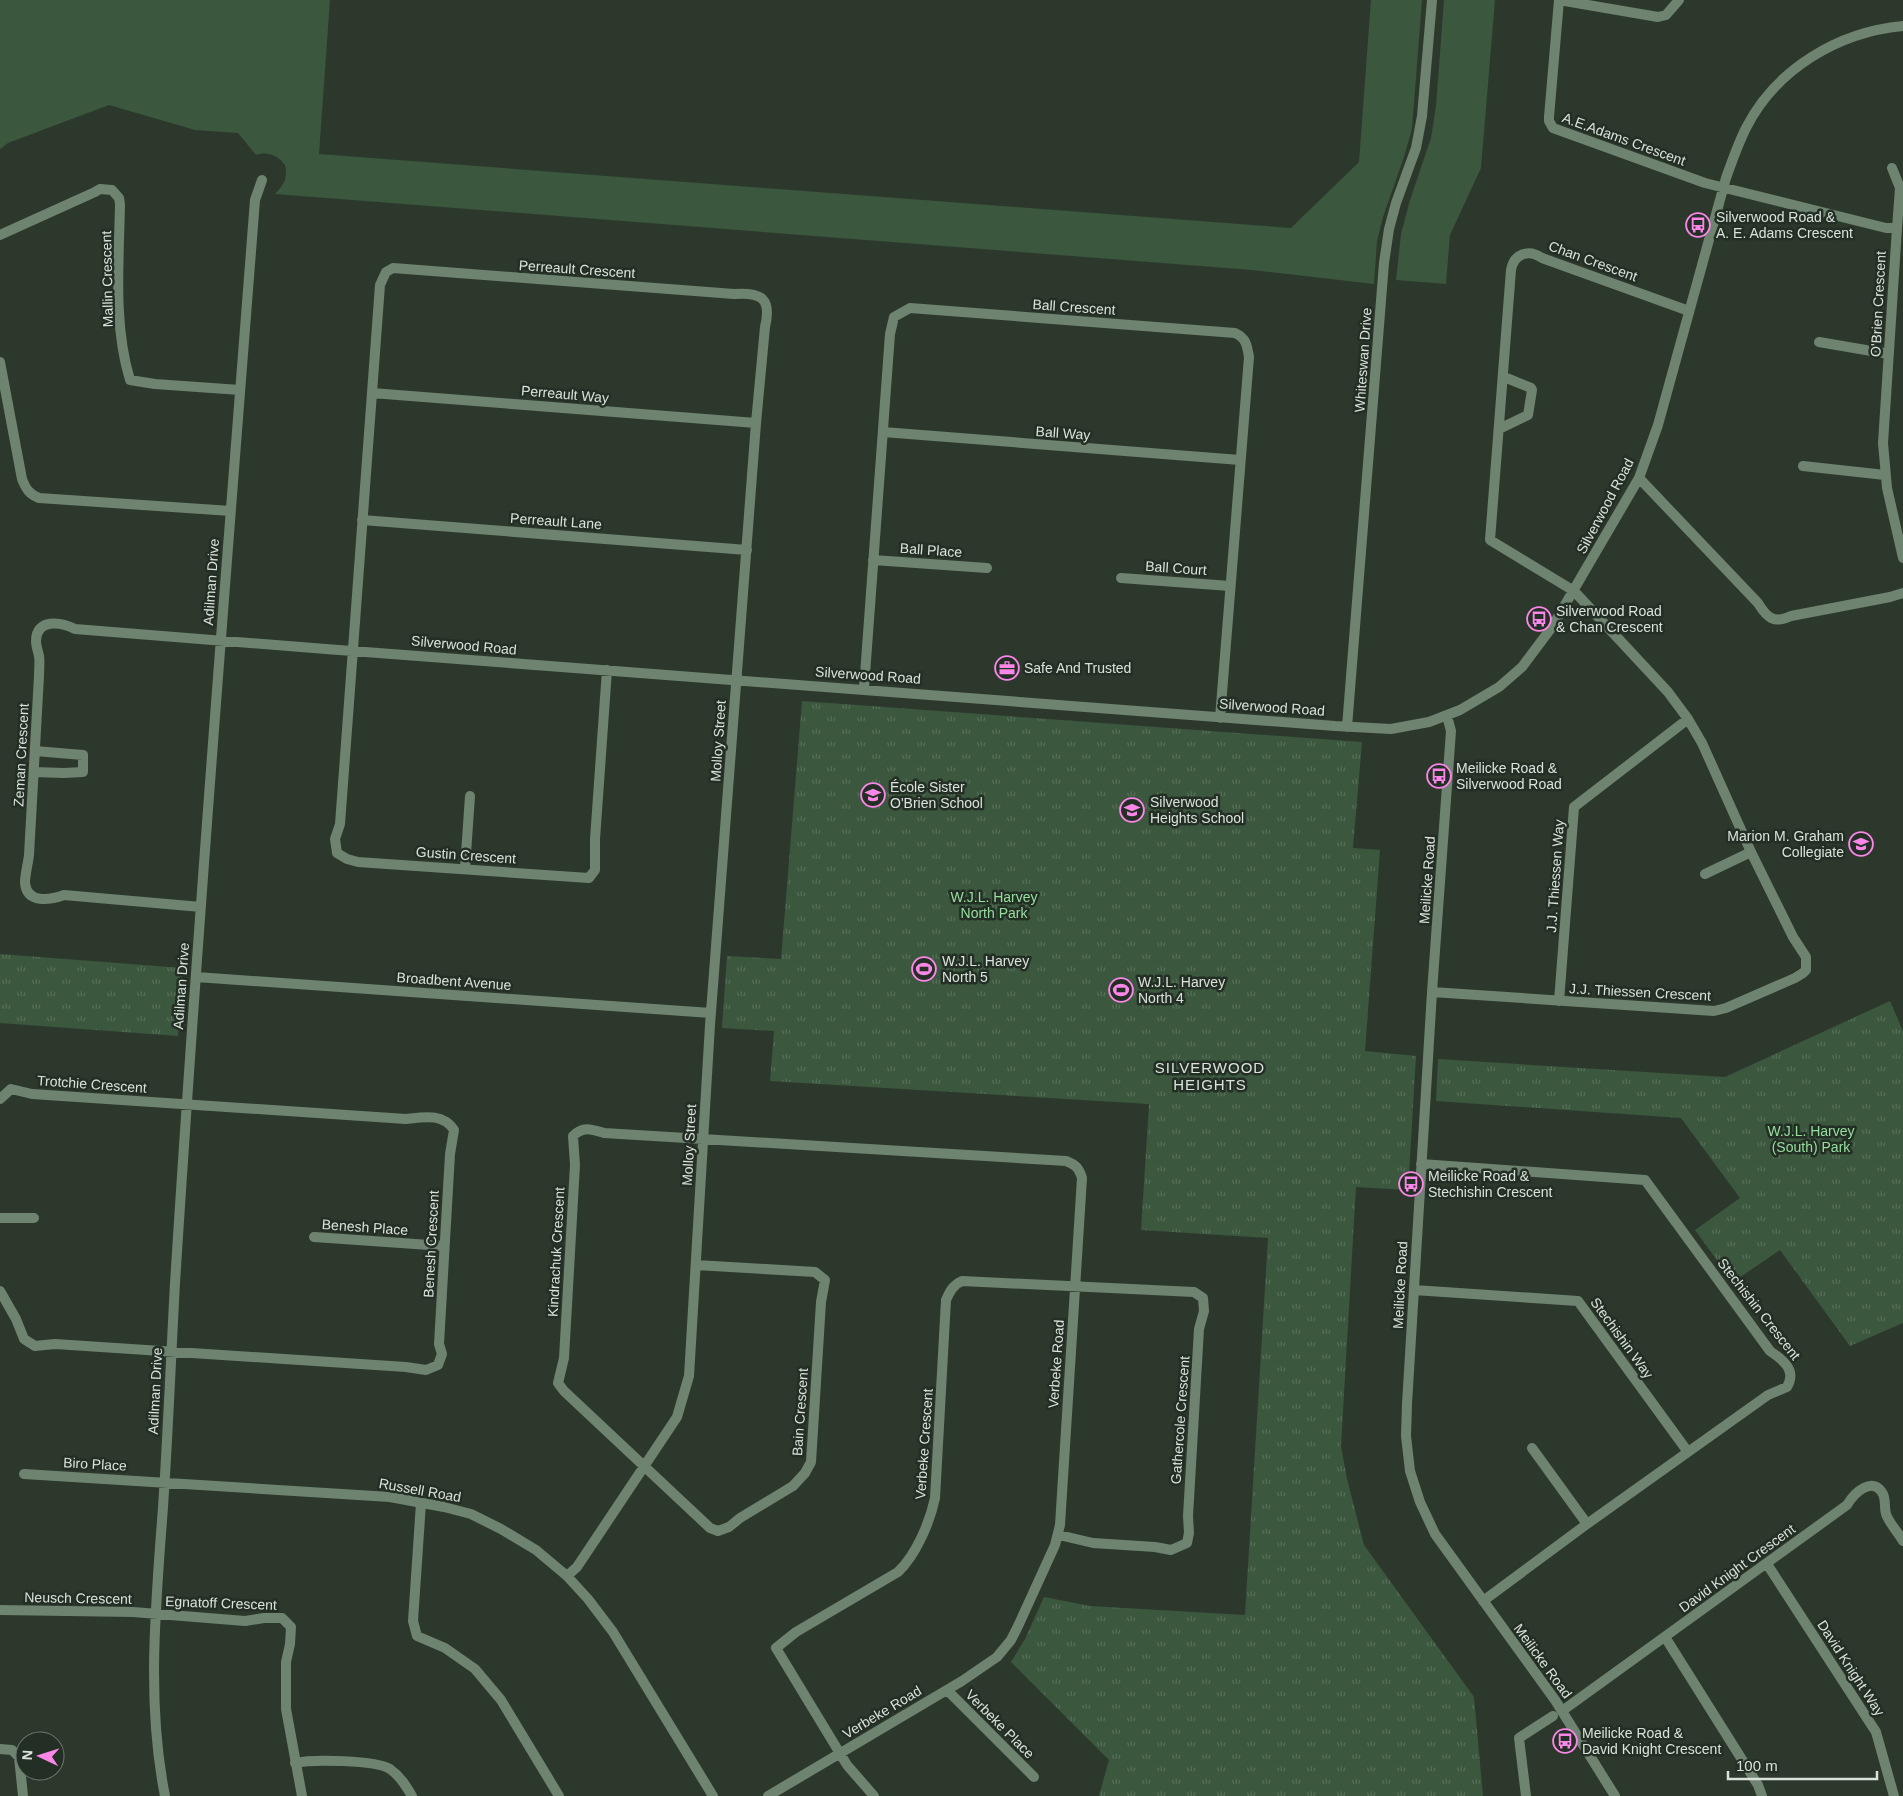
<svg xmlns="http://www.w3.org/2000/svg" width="1903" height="1796" font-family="Helvetica,sans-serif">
<defs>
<pattern id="park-tufts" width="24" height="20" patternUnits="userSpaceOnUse" patternTransform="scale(1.25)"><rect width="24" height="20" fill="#3b573e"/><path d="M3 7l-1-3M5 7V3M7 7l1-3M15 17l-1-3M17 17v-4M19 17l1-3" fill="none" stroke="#576f59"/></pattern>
</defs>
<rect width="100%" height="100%" fill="#2d382d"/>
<!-- grass -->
<path fill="#3b573e" d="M 0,0 L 330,0 L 319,154 L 1291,228 L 1359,162 L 1371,0 L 1422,0 L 1412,129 L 1404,157 L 1383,217 L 1377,241 L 1374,284 L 1252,270 L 275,194 C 284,185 288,178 285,165 C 278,155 267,151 256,155 L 238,133 L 195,130 L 109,105 L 8,143 L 0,149 Z
M 1444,0 L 1495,0 L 1481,168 L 1450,235 L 1446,284 L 1396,280 L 1401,234 L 1410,200 L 1431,138 L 1436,106 Z"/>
<!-- park -->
<path fill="url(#park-tufts)" d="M 802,701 L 1362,742 L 1353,848 L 1380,850 L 1365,1051 L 1416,1056 L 1408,1190 L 1356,1187 L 1341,1446 L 1347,1479 L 1364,1545 L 1474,1697 L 1483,1796 L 1099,1796 L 1109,1760 L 1011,1662 L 1025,1639 L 1044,1597 L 1090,1606 L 1245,1615 L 1268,1238 L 1141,1230 L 1149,1104 L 770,1081 L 774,1031 L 722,1028 L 727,956 L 781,959 Z
M 0,954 L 183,968 L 178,1036 L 0,1023 Z
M 1890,1001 L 1903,1031 L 1903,1323 L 1850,1346 L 1780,1250 L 1733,1282 L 1695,1230 L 1740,1198 L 1681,1118 L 1436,1101 L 1438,1059 L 1725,1077 Z"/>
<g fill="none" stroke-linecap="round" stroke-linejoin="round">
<!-- minor -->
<path stroke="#6e8370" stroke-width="10" d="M 1559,0 L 1549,117 L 1549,121 L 1553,128 L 1705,183 L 1886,228 L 1897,228 L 1883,443 L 1887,488 L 1903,558
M 1559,0 L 1658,17 L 1666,15 L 1679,0
M 1892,168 L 1900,188 L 1897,228
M 0,235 L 95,192 L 100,189 L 112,190 L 119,198 L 120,204 C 119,262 113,324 130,380 L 155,384 L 240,390
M 1819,342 L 1889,354
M 0,362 L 22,479 C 26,489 29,494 39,498 L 231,511
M 372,393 L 756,423
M 1499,429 L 1528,415 L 1532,390 L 1531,388 L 1504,377
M 883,432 L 1240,460
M 1803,466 L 1885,475
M 1639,478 L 1758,603 C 1767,618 1774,624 1791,616 L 1890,597 L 1903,593
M 362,520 L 747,550
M 873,560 L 987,568
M 1121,578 L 1230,586
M 864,688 L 890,334 L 894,317 L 910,308 L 1235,333 C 1246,338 1247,345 1249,357 L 1220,718
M 1447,716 L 1451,731 L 1432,992 L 1407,1404 L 1406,1436 L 1410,1471 L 1420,1502 L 1435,1534 L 1555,1700 L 1615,1796
M 1347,727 L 1384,263 L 1389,229 L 1396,203 L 1416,148 L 1422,116 L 1432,0
M 34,772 L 64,773 L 83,772 L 83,755 L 35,751
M 465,868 L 470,796
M 1705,874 L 1751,852
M 201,907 L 64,895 C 50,900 27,904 25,883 C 25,874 28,864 29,855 L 39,676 C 39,670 40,662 39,656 C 38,651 36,646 36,641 C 36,618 61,622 75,629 C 495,664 916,690 1335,726 L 1391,729 L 1429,722 L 1460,710 L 1499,687 L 1522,667 L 1552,627 L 1639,478 L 1658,425 L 1726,178 C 1732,161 1738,144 1746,128 C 1776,69 1838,32 1903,26
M 196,977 L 711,1013
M 1432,992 L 1714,1011 L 1726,1008 L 1795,978 L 1803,973 L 1806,970 L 1806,957 L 1793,937 L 1751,852 L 1702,743 L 1688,719 L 1668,692 L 1574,591 L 1490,540 L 1511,270 C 1514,253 1529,249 1542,258 L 1689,311
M 1559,1001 L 1574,807 L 1688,719
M 0,1099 L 11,1089 L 32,1094 L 406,1119 C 424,1117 443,1113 454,1130 L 450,1154 L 439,1344 L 442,1354 L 438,1365 L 426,1370 L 406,1367 L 55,1344 L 35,1346 L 24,1339 L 16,1319 L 0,1291
M 1421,1164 L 1645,1180 L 1770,1351 C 1783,1360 1797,1370 1787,1387 L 1768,1395 L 1587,1524 L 1483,1601
M 0,1218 L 34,1218
M 314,1237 L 444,1246
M 696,1265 L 815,1272 L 825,1280 L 821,1302 L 811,1462 L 805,1473 L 793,1486 L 740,1518 L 729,1527 L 718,1531 L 710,1528 L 564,1391 L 558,1383 L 564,1358 L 575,1165 L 573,1136 C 583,1126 591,1129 604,1133 L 1066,1161 C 1076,1165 1079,1168 1082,1178 L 1060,1525 L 1055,1545 L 1019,1624 L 1011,1640 L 997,1657 L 962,1681 L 768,1796
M 1414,1290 L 1578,1301 L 1688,1452
M 1532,1448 L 1587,1524
M 24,1474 L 390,1497 L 444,1507 L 471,1514 L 501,1529 L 536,1550 L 567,1576 L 588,1599 L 613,1632 L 713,1796
M 421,1503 L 413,1621 L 417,1636 L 445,1648 L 475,1669 L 501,1700 L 559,1796
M 1767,1564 L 1876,1732 L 1894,1796
M 567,1576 L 577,1567 L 677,1417 L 689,1376 L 710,1025 L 756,423 L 765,327 C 772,298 761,292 734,294 L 393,268 L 386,272 L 380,285 L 340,824 L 335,839 L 337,853 L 347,859 L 358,862 L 589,878 L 595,870 L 595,839 L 607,670
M 0,1610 L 133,1612 L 245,1621 L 264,1618 L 282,1618 L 291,1627 L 290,1644 L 286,1662 L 286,1709 L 302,1796
M 1665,1637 L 1758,1785 L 1762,1796
M 947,1690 L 1034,1777
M 1562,1711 L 1847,1505 C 1854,1493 1873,1475 1883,1494 C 1886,1500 1884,1507 1886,1514 C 1889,1523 1898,1532 1903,1541
M 0,1749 L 12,1750 L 19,1757 L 23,1796
M 295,1763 C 312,1759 376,1760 390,1769 C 400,1776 406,1786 412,1796
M 165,1796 C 146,1701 156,1603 163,1507 C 168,1433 171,1357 175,1283 C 198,921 227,561 255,200 L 262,180
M 874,1796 L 847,1765 L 776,1648 L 796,1632 L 898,1572 C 916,1555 930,1522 935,1498 L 946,1300 C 950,1291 953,1285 962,1281 L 1194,1292 L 1203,1298 L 1204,1311 L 1199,1329 L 1188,1516 L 1189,1533 L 1187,1543 L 1171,1550 L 1155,1547 L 1093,1543 L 1059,1535
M 1526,1796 L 1519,1738 L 1553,1716"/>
</g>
<!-- icons -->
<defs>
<g id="bus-ring" transform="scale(1.25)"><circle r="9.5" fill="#232e24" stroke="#fa87e7" stroke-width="1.5"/><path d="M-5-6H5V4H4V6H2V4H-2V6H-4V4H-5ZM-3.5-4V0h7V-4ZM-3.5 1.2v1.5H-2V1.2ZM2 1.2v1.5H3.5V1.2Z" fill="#fa87e7"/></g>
<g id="office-ring" transform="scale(1.25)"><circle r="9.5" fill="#232e24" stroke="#fa87e7" stroke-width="1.5"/><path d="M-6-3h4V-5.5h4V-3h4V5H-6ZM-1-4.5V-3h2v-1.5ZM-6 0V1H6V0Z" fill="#fa87e7"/></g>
<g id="school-ring" transform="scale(1.25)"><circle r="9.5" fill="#232e24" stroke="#fa87e7" stroke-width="1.5"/><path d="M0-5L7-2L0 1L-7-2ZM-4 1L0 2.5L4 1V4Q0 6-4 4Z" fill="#fa87e7"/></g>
<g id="stadium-ring" transform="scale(1.25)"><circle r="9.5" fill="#232e24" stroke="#fa87e7" stroke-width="1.5"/><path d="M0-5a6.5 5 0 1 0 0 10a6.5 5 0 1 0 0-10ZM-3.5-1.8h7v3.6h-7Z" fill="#fa87e7"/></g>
</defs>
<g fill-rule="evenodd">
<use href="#bus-ring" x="1698" y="225"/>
<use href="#bus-ring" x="1539" y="619"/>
<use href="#office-ring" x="1007" y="668"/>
<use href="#bus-ring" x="1439" y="776"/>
<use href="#school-ring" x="873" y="795"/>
<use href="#school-ring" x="1132" y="810"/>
<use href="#school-ring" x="1861" y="844"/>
<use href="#stadium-ring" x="924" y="969"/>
<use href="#stadium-ring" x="1121" y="990"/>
<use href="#bus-ring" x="1411" y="1184"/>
<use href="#bus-ring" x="1565" y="1741"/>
</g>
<g text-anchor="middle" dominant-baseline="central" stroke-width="5" stroke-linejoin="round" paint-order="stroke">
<!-- street labels -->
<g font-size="14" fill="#dae2db" stroke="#232e24">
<text transform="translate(1624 139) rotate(20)">A.E.Adams Crescent</text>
<text transform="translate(1593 261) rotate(20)">Chan Crescent</text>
<text transform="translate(577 269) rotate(4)">Perreault Crescent</text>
<text transform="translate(107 279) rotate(-91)">Mallin Crescent</text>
<text transform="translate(1878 304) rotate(-87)">O'Brien Crescent</text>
<text transform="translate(1074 307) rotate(4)">Ball Crescent</text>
<text transform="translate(1363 360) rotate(-86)">Whiteswan Drive</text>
<text transform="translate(565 394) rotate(5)">Perreault Way</text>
<text transform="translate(1063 433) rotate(4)">Ball Way</text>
<text transform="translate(1605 506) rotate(-62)">Silverwood Road</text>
<text transform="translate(556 521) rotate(4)">Perreault Lane</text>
<text transform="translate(931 550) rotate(4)">Ball Place</text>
<text transform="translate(1176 568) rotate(4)">Ball Court</text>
<text transform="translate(211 582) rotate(-86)">Adilman Drive</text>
<text transform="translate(464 645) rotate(5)">Silverwood Road</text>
<text transform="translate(868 675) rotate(4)">Silverwood Road</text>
<text transform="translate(1272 707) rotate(4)">Silverwood Road</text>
<text transform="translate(718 741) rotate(-86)">Molloy Street</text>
<text transform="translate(21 755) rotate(-87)">Zeman Crescent</text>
<text transform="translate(466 855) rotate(4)">Gustin Crescent</text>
<text transform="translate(1555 876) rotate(-86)">J.J. Thiessen Way</text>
<text transform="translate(1427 880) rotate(-86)">Meilicke Road</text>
<text transform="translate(454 981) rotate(4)">Broadbent Avenue</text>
<text transform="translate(181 986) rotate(-86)">Adilman Drive</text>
<text transform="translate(1640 992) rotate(3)">J.J. Thiessen Crescent</text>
<text transform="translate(92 1084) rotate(4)">Trotchie Crescent</text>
<text transform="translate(689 1145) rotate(-87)">Molloy Street</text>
<text transform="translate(365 1227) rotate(4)">Benesh Place</text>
<text transform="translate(431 1244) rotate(-87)">Benesh Crescent</text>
<text transform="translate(556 1252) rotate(-87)">Kindrachuk Crescent</text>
<text transform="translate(1400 1285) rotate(-87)">Meilicke Road</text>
<text transform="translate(1759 1309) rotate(52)">Stechishin Crescent</text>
<text transform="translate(1622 1338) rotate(54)">Stechishin Way</text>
<text transform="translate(1056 1364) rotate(-86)">Verbeke Road</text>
<text transform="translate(155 1391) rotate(-87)">Adilman Drive</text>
<text transform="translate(800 1412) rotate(-86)">Bain Crescent</text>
<text transform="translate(1180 1420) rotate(-86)">Gathercole Crescent</text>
<text transform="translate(924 1444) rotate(-86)">Verbeke Crescent</text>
<text transform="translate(95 1464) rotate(3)">Biro Place</text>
<text transform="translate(420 1490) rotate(10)">Russell Road</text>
<text transform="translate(1737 1568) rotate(-36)">David Knight Crescent</text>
<text transform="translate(78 1598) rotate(1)">Neusch Crescent</text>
<text transform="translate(221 1603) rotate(2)">Egnatoff Crescent</text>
<text transform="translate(1543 1661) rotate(54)">Meilicke Road</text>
<text transform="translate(1851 1668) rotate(57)">David Knight Way</text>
<text transform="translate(882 1712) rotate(-31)">Verbeke Road</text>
<text transform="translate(1000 1724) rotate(45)">Verbeke Place</text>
</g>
<!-- poi labels -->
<g font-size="14" fill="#dae2db" stroke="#232e24" text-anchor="start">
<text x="1716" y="217">Silverwood Road &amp;<tspan x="1716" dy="16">A. E. Adams Crescent</tspan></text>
<text x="1556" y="611">Silverwood Road<tspan x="1556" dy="16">&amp; Chan Crescent</tspan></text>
<text x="1024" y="668">Safe And Trusted</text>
<text x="1456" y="768">Meilicke Road &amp;<tspan x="1456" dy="16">Silverwood Road</tspan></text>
<text x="890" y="787">École Sister<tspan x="890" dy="16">O'Brien School</tspan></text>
<text x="1150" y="802">Silverwood<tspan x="1150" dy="16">Heights School</tspan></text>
<text x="1844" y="836" text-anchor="end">Marion M. Graham<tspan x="1844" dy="16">Collegiate</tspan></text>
<text x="942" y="961">W.J.L. Harvey<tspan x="942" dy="16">North 5</tspan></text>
<text x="1138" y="982">W.J.L. Harvey<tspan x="1138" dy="16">North 4</tspan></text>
<text x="1428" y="1176">Meilicke Road &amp;<tspan x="1428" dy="16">Stechishin Crescent</tspan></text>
<text x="1582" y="1733">Meilicke Road &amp;<tspan x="1582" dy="16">David Knight Crescent</tspan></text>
</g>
<!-- park labels -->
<g font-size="14" fill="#96de9e" stroke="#232e24">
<text x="994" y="897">W.J.L. Harvey<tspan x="994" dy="16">North Park</tspan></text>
<text x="1811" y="1131">W.J.L. Harvey<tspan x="1811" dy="16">(South) Park</tspan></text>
</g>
<!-- neighbourhood labels -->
<g font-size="15" letter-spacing="1" fill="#dae2db" stroke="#232e24">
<text x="1210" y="1067">SILVERWOOD<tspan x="1210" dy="17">HEIGHTS</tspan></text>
</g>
</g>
<!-- north arrow -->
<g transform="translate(40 1756) rotate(274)"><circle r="24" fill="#232e24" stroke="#6c766d"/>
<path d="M0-4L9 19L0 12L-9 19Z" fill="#fa87e7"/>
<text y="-8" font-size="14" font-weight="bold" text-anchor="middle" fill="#dae2db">N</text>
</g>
<!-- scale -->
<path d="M1728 1771v8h149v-8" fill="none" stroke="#dae2db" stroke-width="2.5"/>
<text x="1736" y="1771" font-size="15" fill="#dae2db" stroke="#232e24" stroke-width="4" paint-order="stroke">100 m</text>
</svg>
